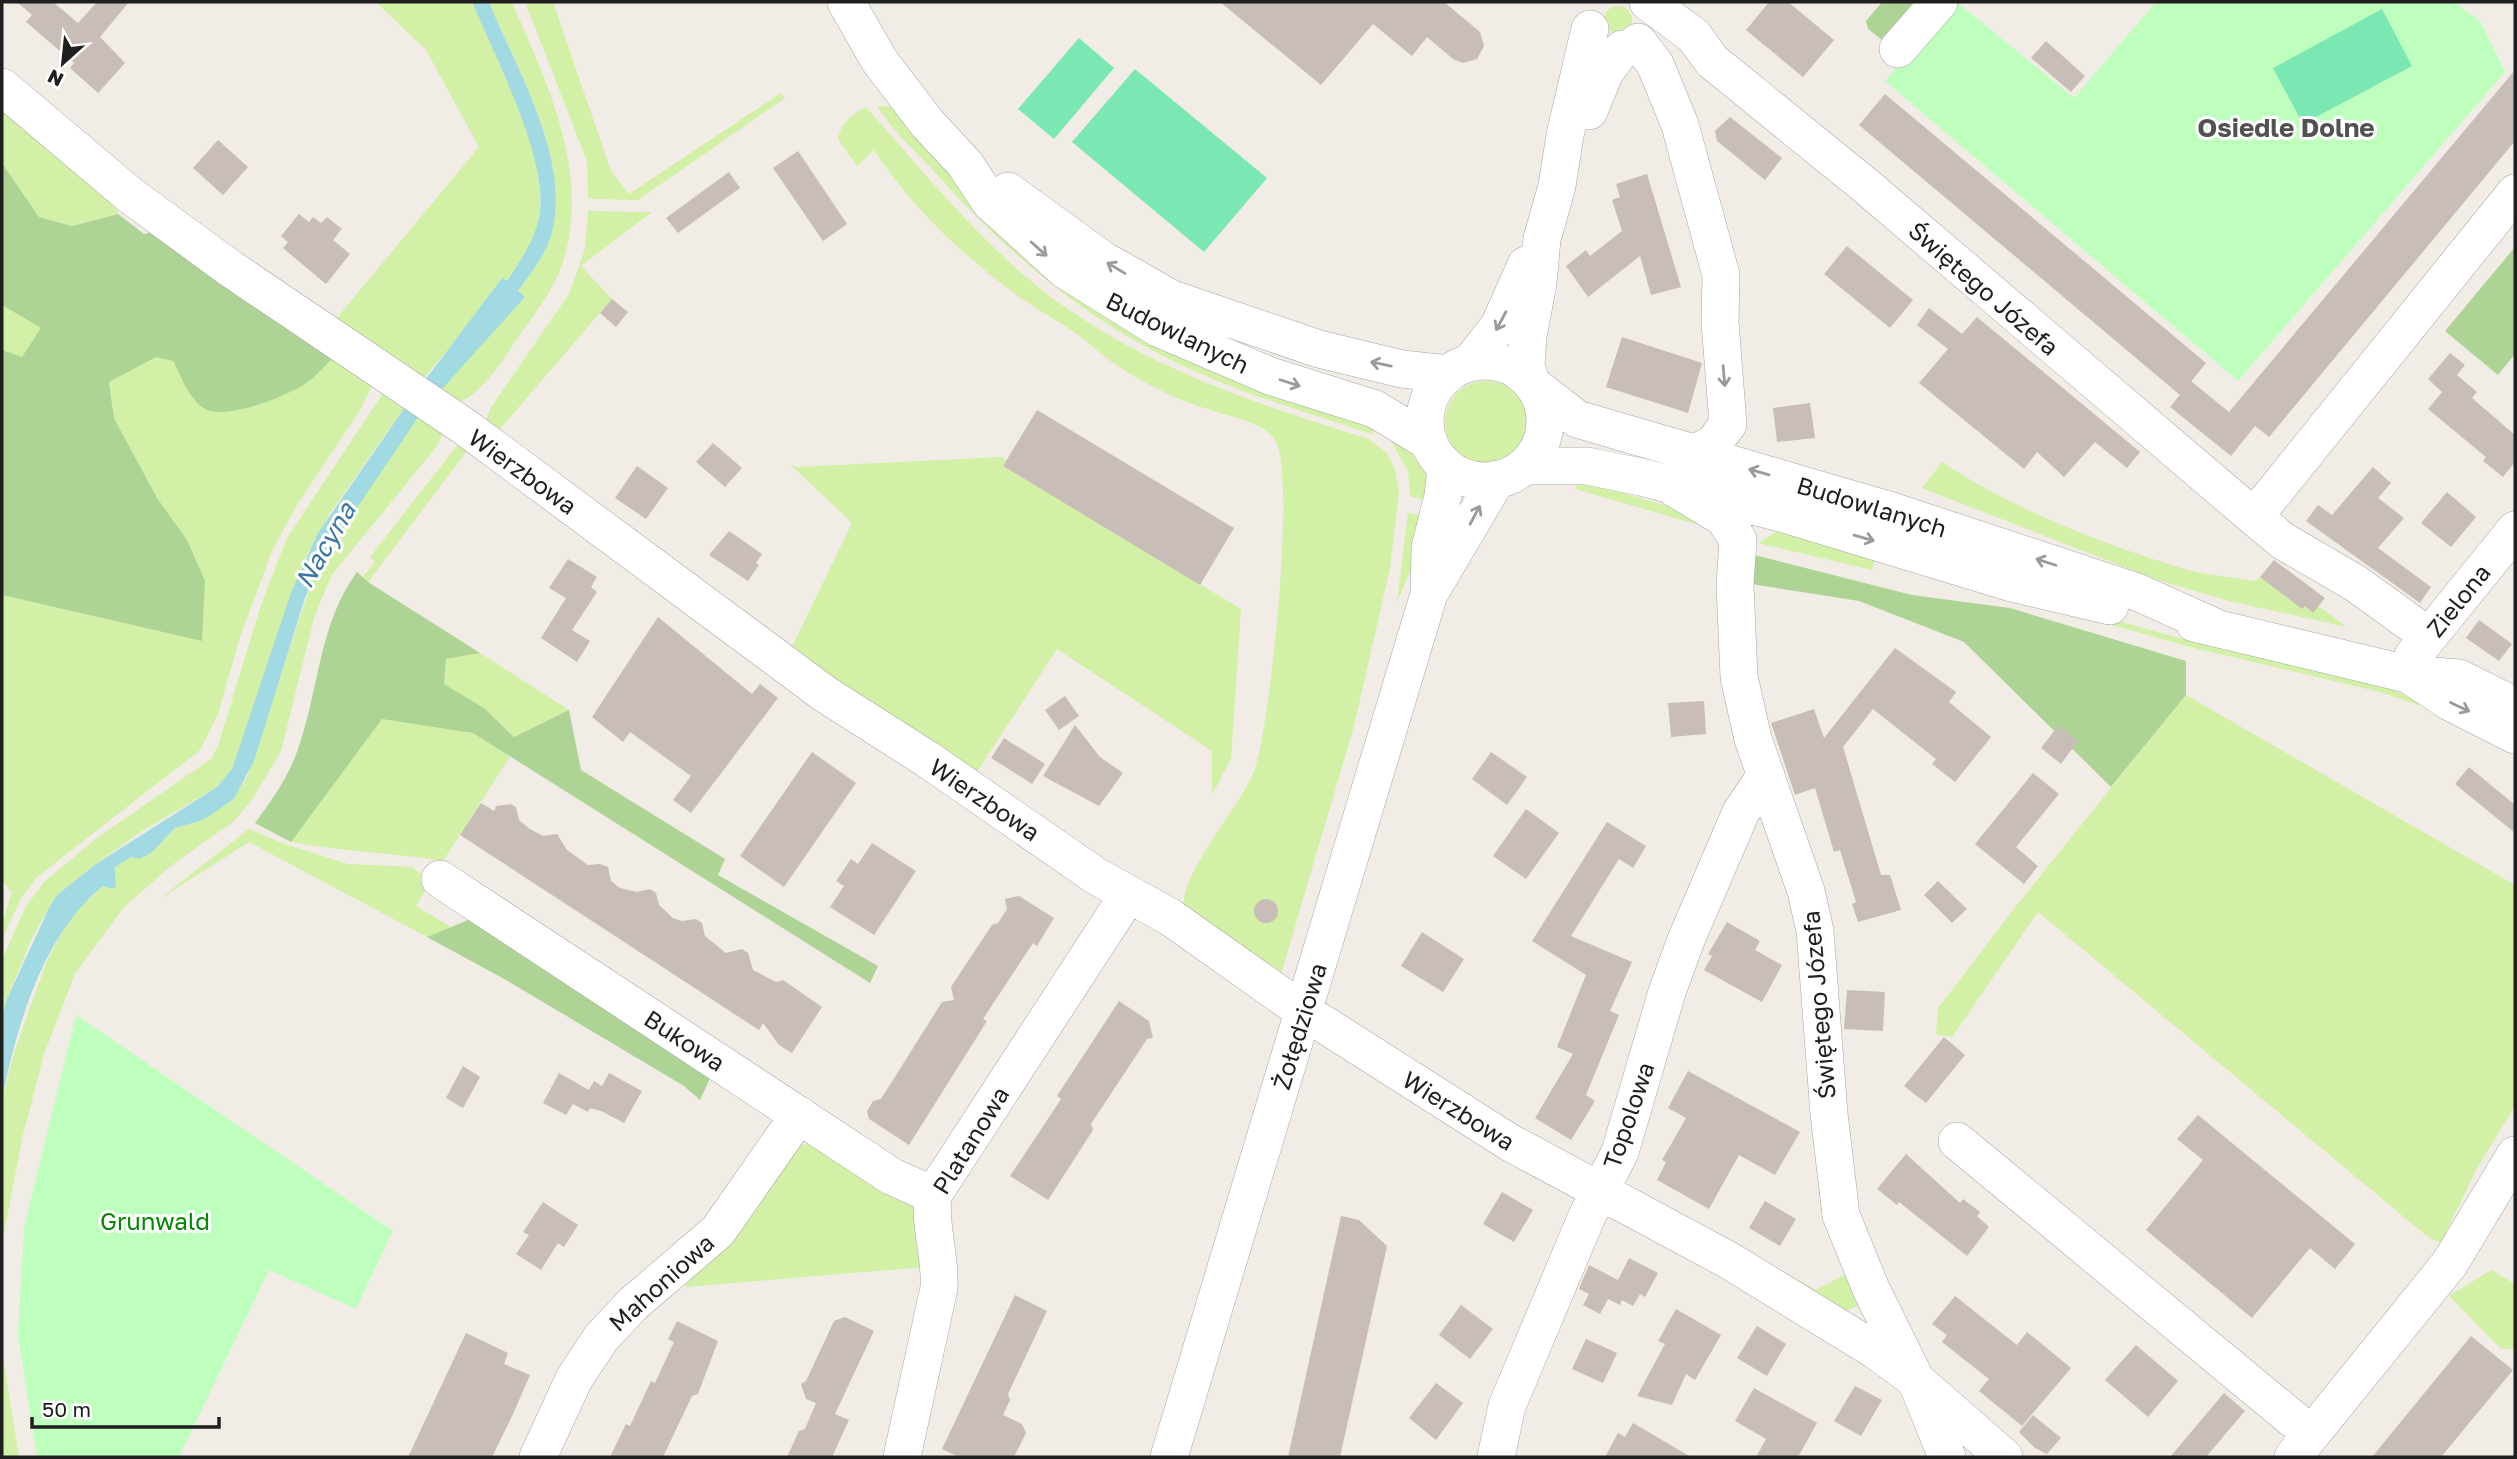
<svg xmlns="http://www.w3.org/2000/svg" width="2517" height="1459" font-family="'Golos Text',sans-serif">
<rect width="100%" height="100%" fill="#f1ece5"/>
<!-- grass -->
<path fill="#d2f0a6" d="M 376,2 L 472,2 C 498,64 559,168 534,236 C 528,252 515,267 506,282 L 501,278 L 479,312 L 423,379 L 331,325 L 479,147 L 426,50 Z
M 489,2 L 512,2 C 546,81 590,170 564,258 C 556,287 536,312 519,336 C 500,364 482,396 449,407 L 435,395 L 525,297 L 517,291 C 530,275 545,256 551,236 C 573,165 516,67 489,2 Z
M 525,2 L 553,2 L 611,171 L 629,194 L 781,93 L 785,98 L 638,200 L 592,199 L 588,197 L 587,161 Z
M1604 20a14 14 0 1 1 28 0a14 14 0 1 1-28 0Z
M 2,100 L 109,188 L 118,214 L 72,226 L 39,217 L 2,163 Z
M 877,106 L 891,107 L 993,219 L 1378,425 L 1372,434 C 1300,411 1227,389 1159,354 C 1075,311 1002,247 940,178 C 920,155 893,132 877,106 Z
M 866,107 C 918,166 966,225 1026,277 C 1125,361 1247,401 1369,439 L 1387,453 L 1395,470 L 1399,492 L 1390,568 L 1354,726 L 1281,974 L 1184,906 C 1181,872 1241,806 1254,771 C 1270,730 1297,472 1275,440 C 1262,421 1233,418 1214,411 C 1179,401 1148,386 1118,366 C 1103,357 1091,344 1077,334 C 1055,319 1031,306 1010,290 C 958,251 910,205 874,150 L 857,166 L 838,139 C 841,123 851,114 866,107 Z
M 588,211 L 652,212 L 581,266 L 612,299 L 493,437 L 484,427 L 490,409 L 569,294 L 585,249 Z
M 2,305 L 42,328 L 22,358 L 2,350 Z
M 336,355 L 375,379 L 362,407 L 297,505 L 272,551 L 240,637 L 218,714 L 200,750 L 37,877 L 20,900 L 2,940 L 2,924 L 12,892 L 2,881 L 2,595 L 202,641 L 157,498 L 114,418 L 109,382 L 156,356 L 173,361 L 194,400 L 208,410 Z
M1445 422a41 41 0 1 1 82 0a41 41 0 1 1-82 0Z
M 387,387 L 410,400 L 330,513 L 306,557 L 232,769 L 217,787 L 142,831 L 96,864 L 57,895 L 32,938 L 6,1001 L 2,1020 L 2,960 L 25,908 L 45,881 L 97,838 L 211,759 L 218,746 L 261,605 L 287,538 Z
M 423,410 L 446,426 L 437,446 L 331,576 L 314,618 L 281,751 L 252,800 L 234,821 L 172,865 L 123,908 L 75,974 L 44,1054 L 22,1139 L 2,1244 L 2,1099 L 15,1050 L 46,963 L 70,917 L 103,886 L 116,886 L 115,867 L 131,857 L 150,853 L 175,828 L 203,820 L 234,798 L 247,777 L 314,575 L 362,496 Z
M 1390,439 C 1419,458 1429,466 1431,502 L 1410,496 L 1408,471 Z
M 459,443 L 470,447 L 368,582 L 362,578 L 375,562 L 370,557 Z
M 1002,457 L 1007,461 L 1003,466 L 1241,609 L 1231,759 L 1212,795 L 1212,751 L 1057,649 L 973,778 L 790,651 L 852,523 L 790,464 L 798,467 Z
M 1942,462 C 2013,509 2099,543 2181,568 C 2204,575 2231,577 2255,581 L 2269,571 L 2347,627 L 2229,601 L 2158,580 L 1922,488 Z
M 1579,480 L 1680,510 L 1706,527 L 1575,489 Z
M 1408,513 L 1428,517 L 1421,545 L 1397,602 Z
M 1783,528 L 1875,558 L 1872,570 L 1758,543 Z
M 2020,591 C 2083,610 2146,630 2210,646 C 2285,664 2371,671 2438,712 L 2380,692 L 2190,647 L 2032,602 Z
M 480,653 L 569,710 L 514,737 L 484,708 L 444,684 L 446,659 Z
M 2186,695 L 2515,885 L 2515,1106 L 2476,1170 L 2441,1243 L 2429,1238 L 2038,912 L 1952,1037 L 1936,1034 L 1938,1008 L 2017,905 Z
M 382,718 L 473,733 L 511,755 L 443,861 C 392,852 342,852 291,842 Z
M 249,829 L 285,844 L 348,864 L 412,867 L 431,881 L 416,906 L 451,927 L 427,937 L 249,842 L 158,900 Z
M 807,1143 L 817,1144 L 916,1205 L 925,1267 L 685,1287 L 697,1267 L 792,1149 Z
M 1818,1183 L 1827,1188 L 1860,1305 L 1844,1311 L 1767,1273 L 1770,1264 L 1816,1290 L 1846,1274 L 1821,1210 Z
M 2491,1270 L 2515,1284 L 2515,1350 L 2500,1348 L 2449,1296 Z
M 2,1351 L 19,1457 L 2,1457 Z"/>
<!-- forest -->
<path fill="#aed495" d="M 1882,2 L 1919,2 L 1891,37 L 1882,40 L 1868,29 L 1866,21 Z
M 2,163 L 39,217 L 72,226 L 118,214 L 144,234 L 155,231 L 336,355 C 326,364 316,377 305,384 C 285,397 228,419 207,410 C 189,401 182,377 173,361 L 156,357 L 109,382 L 114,418 L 157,498 L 187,540 L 205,581 L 202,641 L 2,595 L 2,350 L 22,357 L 41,328 L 2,305 Z
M 2515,247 L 2515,354 L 2498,375 L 2445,331 Z
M 1751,554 L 1912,595 L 2010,608 L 2186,661 L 2186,695 L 2111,787 L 1964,642 L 1859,601 L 1751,584 Z
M 357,572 L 368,582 L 480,653 L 446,659 L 444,684 L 484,708 L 514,737 L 569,710 L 581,770 L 725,859 L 718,875 L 878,966 L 870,983 L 473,733 L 382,719 L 291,842 L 255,823 C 272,800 289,776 298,749 C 319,690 319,623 357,572 Z
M 478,916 L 712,1074 L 700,1100 L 684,1086 L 506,980 L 427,937 Z"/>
<!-- park -->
<path fill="#bfffbe" d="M 1951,2 L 1957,2 L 2074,98 L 2156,2 L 2455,2 L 2481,22 L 2505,72 L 2238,381 L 1885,81 Z
M 76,1015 L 393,1231 L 356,1309 L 269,1270 L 179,1457 L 37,1457 L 18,1335 L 24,1228 Z"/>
<!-- pitch -->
<path fill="#7be7b3" d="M 2382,9 L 2412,66 L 2303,124 L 2273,68 Z
M 1079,38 L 1114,68 L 1054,139 L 1018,109 Z
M 1135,69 L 1267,178 L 1204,252 L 1072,142 Z"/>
<!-- water -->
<path fill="#a1dae3" d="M 472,2 L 489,2 C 516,69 573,162 551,236 C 545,256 530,274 518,291 L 525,297 L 423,410 L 320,563 L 305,598 L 254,761 L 234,799 L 203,820 L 175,828 L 151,853 L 139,859 L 131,857 L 115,867 L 116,886 L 113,889 L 103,886 C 43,934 17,1025 2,1099 L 2,1020 L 6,1001 L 49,908 L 57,895 L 96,864 L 217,787 L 232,769 L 291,593 L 318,533 L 410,400 L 502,278 L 507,281 C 521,259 538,237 540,209 C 546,154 494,54 472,2 Z"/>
<!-- building -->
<path fill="#c9bdb7" d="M 17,2 L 53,2 L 78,23 L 97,2 L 129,2 L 100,37 L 125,63 L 98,93 L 70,68 L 74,63 L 26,22 L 32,15 Z
M 1220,2 L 1444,2 L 1480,32 L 1484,46 L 1477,59 L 1463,63 L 1453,59 L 1427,37 L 1412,56 L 1373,24 L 1321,85 Z
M 1769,2 L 1788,2 L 1834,40 L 1803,77 L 1746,30 Z
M 2046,41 L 2085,76 L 2071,92 L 2031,58 Z
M 2515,70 L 2515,141 L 2269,437 L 2255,426 L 2231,456 L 2170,407 L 2191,381 L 2229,412 Z
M 1885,94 L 2206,363 L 2180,395 L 1859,125 Z
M 1730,117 L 1782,158 L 1765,180 L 1717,141 L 1715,131 Z
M 218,140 L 248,167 L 223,195 L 193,168 Z
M 798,151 L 847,224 L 823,241 L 773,168 Z
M 729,172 L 740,188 L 678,233 L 666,218 Z
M 1647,174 L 1681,287 L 1651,295 L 1640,256 L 1588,297 L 1566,266 L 1586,250 L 1590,256 L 1622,231 L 1612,200 L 1620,197 L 1616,184 Z
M 299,214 L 309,222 L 313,217 L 321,223 L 327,217 L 342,229 L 333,240 L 350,254 L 326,284 L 283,248 L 288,242 L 281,236 Z
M 1847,246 L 1913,300 L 1890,328 L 1824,274 Z
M 612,299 L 628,312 L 616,327 L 600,313 Z
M 1929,308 L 1962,334 L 1977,317 L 2140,452 L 2127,468 L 2095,442 L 2064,477 L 2037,452 L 2024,469 L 1919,383 L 1948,349 L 1917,325 Z
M 1622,337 L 1702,363 L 1688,413 L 1606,387 Z
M 2450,353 L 2465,365 L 2457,375 L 2477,392 L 2472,398 L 2515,435 L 2515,462 L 2503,477 L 2483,461 L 2486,457 L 2428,409 L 2442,392 L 2428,379 Z
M 1810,403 L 1815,438 L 1777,442 L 1773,408 Z
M 1037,410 L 1234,528 L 1200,585 L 1003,466 Z
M 713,443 L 742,468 L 725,487 L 696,462 Z
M 637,466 L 668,488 L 646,519 L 615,498 Z
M 2373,467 L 2391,483 L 2378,498 L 2404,518 L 2378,548 L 2431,587 L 2420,603 L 2306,521 L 2318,505 L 2332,515 Z
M 2447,492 L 2476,517 L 2451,547 L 2421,523 Z
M 729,531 L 762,554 L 756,563 L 759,565 L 748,581 L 709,555 Z
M 568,559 L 597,577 L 591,587 L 597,592 L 572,630 L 590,641 L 577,662 L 541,638 L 566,598 L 549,588 Z
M 2274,560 L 2325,598 L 2313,613 L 2305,606 L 2302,609 L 2260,577 Z
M 658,617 L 752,694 L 760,684 L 778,698 L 691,813 L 673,800 L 691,776 L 630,732 L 623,742 L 592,717 Z
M 2479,620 L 2512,644 L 2499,661 L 2466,638 Z
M 1895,648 L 1956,692 L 1949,702 L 1991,737 L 1955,782 L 1932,764 L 1936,759 L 1873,709 L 1843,747 L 1881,875 L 1890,875 L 1901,910 L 1858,922 L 1852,904 L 1856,902 L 1840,850 L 1834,852 L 1815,788 L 1795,795 L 1771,723 L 1814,709 L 1824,738 Z
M 1065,696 L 1079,716 L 1059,730 L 1045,710 Z
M 1704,701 L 1706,734 L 1671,737 L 1668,703 Z
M 1075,725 L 1100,757 L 1123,773 L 1099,806 L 1043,776 Z
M 2058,726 L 2078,741 L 2061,764 L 2041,748 Z
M 1004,738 L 1045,764 L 1032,784 L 991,758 Z
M 812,752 L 856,783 L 784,887 L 740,856 Z
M 1491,752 L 1527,777 L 1507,805 L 1472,779 Z
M 2469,767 L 2515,805 L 2515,833 L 2455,784 Z
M 2033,773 L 2059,794 L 2016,847 L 2038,866 L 2024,884 L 1975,844 Z
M 481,803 L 494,811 L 496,806 L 511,804 L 516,807 L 519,820 L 530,829 L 543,836 L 557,834 L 567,850 L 588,865 L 600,864 L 608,867 L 611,881 L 620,888 L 637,892 L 650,889 L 656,893 L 659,905 L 673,918 L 682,921 L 696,919 L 702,923 L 705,936 L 726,953 L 742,949 L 748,953 L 753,970 L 776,982 L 783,980 L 822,1007 L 792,1053 L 779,1045 L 763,1023 L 759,1030 L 460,835 Z
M 1526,809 L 1559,833 L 1526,879 L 1493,856 Z
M 1607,822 L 1646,846 L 1633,868 L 1619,859 L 1571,936 L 1632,962 L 1610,1011 L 1619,1015 L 1586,1095 L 1595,1101 L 1571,1140 L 1535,1118 L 1573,1054 L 1557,1047 L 1586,975 L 1532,941 Z
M 872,843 L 916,871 L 874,935 L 830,907 L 844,886 L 836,881 L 851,859 L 858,864 Z
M 1938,881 L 1967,909 L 1952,923 L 1924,895 Z
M 1019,896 L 1054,918 L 1037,946 L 1033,943 L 983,1019 L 987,1021 L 909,1145 L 869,1119 L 867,1111 L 873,1101 L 881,1099 L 942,1002 L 954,1000 L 951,987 L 992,925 L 998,923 L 1007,909 L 1005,899 Z
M1254 911a12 12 0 1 1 24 0a12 12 0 1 1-24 0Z
M 1727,922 L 1760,941 L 1755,950 L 1782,965 L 1762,1002 L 1704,970 L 1712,956 L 1708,954 Z
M 1422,932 L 1464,959 L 1443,992 L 1401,966 Z
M 1847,990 L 1885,992 L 1883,1031 L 1844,1029 Z
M 1119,1001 L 1149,1021 L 1153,1038 L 1147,1039 L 1091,1124 L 1093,1130 L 1048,1200 L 1010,1176 L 1061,1099 L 1057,1096 Z
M 1944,1037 L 1965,1055 L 1926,1103 L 1904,1086 Z
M 463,1066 L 480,1077 L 463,1108 L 446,1098 Z
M 1688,1071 L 1800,1132 L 1775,1175 L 1739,1155 L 1709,1209 L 1657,1180 L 1666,1162 L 1662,1160 L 1686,1118 L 1668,1108 Z
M 559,1073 L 589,1090 L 594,1081 L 602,1086 L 609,1073 L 642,1091 L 624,1123 L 601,1111 L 590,1108 L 588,1112 L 573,1104 L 566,1115 L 543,1103 Z
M 2198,1115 L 2355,1244 L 2335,1269 L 2310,1248 L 2252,1318 L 2146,1230 L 2203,1160 L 2177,1139 Z
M 1906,1154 L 1960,1203 L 1963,1199 L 1980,1212 L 1977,1216 L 1989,1227 L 1967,1256 L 1899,1202 L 1897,1205 L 1877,1189 Z
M 1502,1192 L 1533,1210 L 1514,1242 L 1483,1224 Z
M 1765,1201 L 1796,1219 L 1780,1246 L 1749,1228 Z
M 543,1202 L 578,1225 L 564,1247 L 558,1243 L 541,1270 L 516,1254 L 529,1235 L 523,1232 Z
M 1341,1216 L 1359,1220 L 1387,1246 L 1340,1457 L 1288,1457 Z
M 1629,1258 L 1658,1273 L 1645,1297 L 1640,1294 L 1633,1306 L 1622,1300 L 1620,1305 L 1608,1299 L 1600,1314 L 1583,1305 L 1589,1294 L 1579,1289 L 1589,1265 L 1618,1280 Z
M 1015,1295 L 1047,1311 L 1008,1394 L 1010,1400 L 1003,1415 L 1022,1424 L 1026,1433 L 1014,1457 L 959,1457 L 942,1449 Z
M 1955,1296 L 2017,1345 L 2027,1332 L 2071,1368 L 2022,1426 L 1979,1391 L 1989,1379 L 1942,1342 L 1947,1335 L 1932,1324 Z
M 1461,1305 L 1493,1329 L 1470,1359 L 1439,1335 Z
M 1676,1309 L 1721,1335 L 1695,1380 L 1686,1374 L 1672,1405 L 1637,1396 L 1665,1344 L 1658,1341 Z
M 845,1317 L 874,1331 L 835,1414 L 849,1420 L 832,1457 L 787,1457 L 799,1431 L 805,1429 L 816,1403 L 806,1399 L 801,1384 L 806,1381 L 834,1321 Z
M 677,1321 L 718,1341 L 698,1394 L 692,1396 L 663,1457 L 610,1457 L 626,1424 L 630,1426 L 651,1381 L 655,1383 L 674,1342 L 668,1339 Z
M 1757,1326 L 1786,1344 L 1767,1376 L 1737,1358 Z
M 466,1333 L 508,1353 L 504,1364 L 530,1375 L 513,1414 L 492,1457 L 408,1457 Z
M 2471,1336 L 2513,1370 L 2441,1457 L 2372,1457 Z
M 1586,1339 L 1617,1353 L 1603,1383 L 1572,1369 Z
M 2136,1345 L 2178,1381 L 2148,1417 L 2105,1380 Z
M 1436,1383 L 1463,1403 L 1436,1440 L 1409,1418 Z
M 1855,1386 L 1882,1400 L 1861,1436 L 1834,1421 Z
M 1754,1388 L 1817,1423 L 1798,1457 L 1756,1457 L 1766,1439 L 1735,1421 Z
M 2224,1393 L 2245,1411 L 2206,1457 L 2170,1457 Z
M 2033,1415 L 2061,1438 L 2047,1454 L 2035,1448 L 2019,1432 Z
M 1633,1423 L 1691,1457 L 1605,1457 L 1618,1433 L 1625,1437 Z"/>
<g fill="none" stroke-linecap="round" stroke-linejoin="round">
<!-- minor casing -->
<g stroke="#a6a6a6" stroke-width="38">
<path id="minor" d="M 846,2 L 879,60 L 927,123 L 965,164 L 990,202 L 1065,270 L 1158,328 L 1270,376 L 1375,409 L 1429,442
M 1648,2 L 1694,36 L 1712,61 L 1866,186 L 2254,517 L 2283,541 L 2355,583 L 2412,624
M 1590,29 L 1565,135 L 1557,186 L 1542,239 L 1538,283 L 1528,336 L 1526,365 L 1531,383 L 1577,419 L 1892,511 L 2137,592 L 2217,628
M 1638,42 L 1655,64 L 1680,125 L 1721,275 L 1720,322 L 1728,424 L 1713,444 L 1695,453
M 1898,49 L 1939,2
M 2,87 L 130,195 L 231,269 L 465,427 L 825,694 L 927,759 L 1096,876 L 1170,917 L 1303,1011 L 1509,1142 L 1730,1261 L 1875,1350 L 1916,1380 L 2004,1457
M 1589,111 L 1605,72 L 1622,49
M 1008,191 L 1103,260 L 1172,299 L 1319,349 L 1402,369 L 1448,374
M1425 421a60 60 0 1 1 120 0a60 60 0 1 1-120 0Z
M 1470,363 L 1499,326 L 1526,265
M 1524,466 L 1587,466 L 1641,477 L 1788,515 L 2012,583 L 2110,606
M 1666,483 L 1724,518 L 1738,540 L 1735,585 L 1739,677 L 1753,739 L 1806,891 L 1815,931 L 1829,1114 L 1841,1215 L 1871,1289 L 1916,1380 L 1947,1457
M 2254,517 L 2515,193
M 1429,594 L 1497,479
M 2194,623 L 2407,674 L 2459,678 L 2515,706
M 2410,664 L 2413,656 L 2515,530
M 2411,676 L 2450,702 L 2515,735
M 440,879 L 891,1176 L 933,1195
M 1957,1141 L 2311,1434
M 538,1457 L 574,1379 L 601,1338 L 633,1304 L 718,1231 L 799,1115
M 902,1457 L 939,1288 C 941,1256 929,1226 933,1195 L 1128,895
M 1169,1457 L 1429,594 L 1430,548 L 1443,496 L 1446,467
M 1496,1457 L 1507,1406 L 1587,1216 L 1620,1152 L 1667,992 L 1686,940 L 1741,812 L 1766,775
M 2293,1457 L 2450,1263 L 2515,1155"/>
</g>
<!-- minor -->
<use href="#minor" stroke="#fff" stroke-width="37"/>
</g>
<!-- one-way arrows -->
<defs><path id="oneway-shaft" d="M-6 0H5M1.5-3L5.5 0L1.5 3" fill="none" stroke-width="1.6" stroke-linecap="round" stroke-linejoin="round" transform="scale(1.75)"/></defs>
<g stroke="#9a9a9a">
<use href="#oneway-shaft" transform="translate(1039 249) rotate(42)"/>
<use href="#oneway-shaft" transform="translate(1116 268) rotate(-149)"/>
<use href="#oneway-shaft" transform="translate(1501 321) rotate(118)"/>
<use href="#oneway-shaft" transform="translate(1381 364) rotate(-168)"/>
<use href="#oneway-shaft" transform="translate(1724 376) rotate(85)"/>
<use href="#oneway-shaft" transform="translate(1290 383) rotate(18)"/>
<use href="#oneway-shaft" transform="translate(1759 472) rotate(-164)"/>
<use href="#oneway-shaft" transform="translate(1475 515) rotate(-62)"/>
<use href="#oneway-shaft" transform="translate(1864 538) rotate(16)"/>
<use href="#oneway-shaft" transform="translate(2046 562) rotate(-162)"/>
<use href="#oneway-shaft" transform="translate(2460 707) rotate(25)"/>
</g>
<g text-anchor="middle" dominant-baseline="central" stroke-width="6" stroke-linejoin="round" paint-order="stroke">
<!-- street labels -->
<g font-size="24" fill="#1f1f1f" stroke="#fff">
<text transform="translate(1984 288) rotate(41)">Świętego Józefa</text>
<text transform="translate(1178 332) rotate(26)">Budowlanych</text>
<text transform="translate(523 471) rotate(36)">Wierzbowa</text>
<text transform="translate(1872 506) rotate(17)">Budowlanych</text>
<text transform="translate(2458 600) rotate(-51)">Zielona</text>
<text transform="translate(985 799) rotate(34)">Wierzbowa</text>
<text transform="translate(1818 1005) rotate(-95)">Świętego Józefa</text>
<text transform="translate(1299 1026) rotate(-73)">Żołędziowa</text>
<text transform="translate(685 1040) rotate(33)">Bukowa</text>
<text transform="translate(1459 1110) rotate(32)">Wierzbowa</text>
<text transform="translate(1628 1115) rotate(-71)">Topolowa</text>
<text transform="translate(970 1140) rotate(-58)">Platanowa</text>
<text transform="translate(661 1282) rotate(-42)">Mahoniowa</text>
</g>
<!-- park labels -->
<g font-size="24" fill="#038a01" stroke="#fff">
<text x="155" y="1220">Grunwald</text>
</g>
<!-- neighbourhood labels -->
<g font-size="26" font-weight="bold" fill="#525252" stroke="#fff">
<text x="2286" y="127">Osiedle Dolne</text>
</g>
<!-- water labels -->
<g font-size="26" font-style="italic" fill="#3b77a0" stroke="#fff">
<text transform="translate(325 545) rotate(-60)">Nacyna</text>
</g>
</g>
<!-- border -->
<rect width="2517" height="1459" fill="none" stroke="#1f1f1f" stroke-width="7"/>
<!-- north arrow -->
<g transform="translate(63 63) rotate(207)" stroke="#ffffff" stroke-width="5" paint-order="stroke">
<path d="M0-5L12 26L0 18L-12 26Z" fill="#1f1f1f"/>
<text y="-10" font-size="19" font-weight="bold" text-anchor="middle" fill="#1f1f1f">N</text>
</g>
<!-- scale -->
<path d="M32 1417v10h187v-10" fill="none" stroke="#1f1f1f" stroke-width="3.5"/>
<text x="42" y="1417" font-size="21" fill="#1f1f1f" stroke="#ffffff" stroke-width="5" paint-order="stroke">50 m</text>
</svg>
